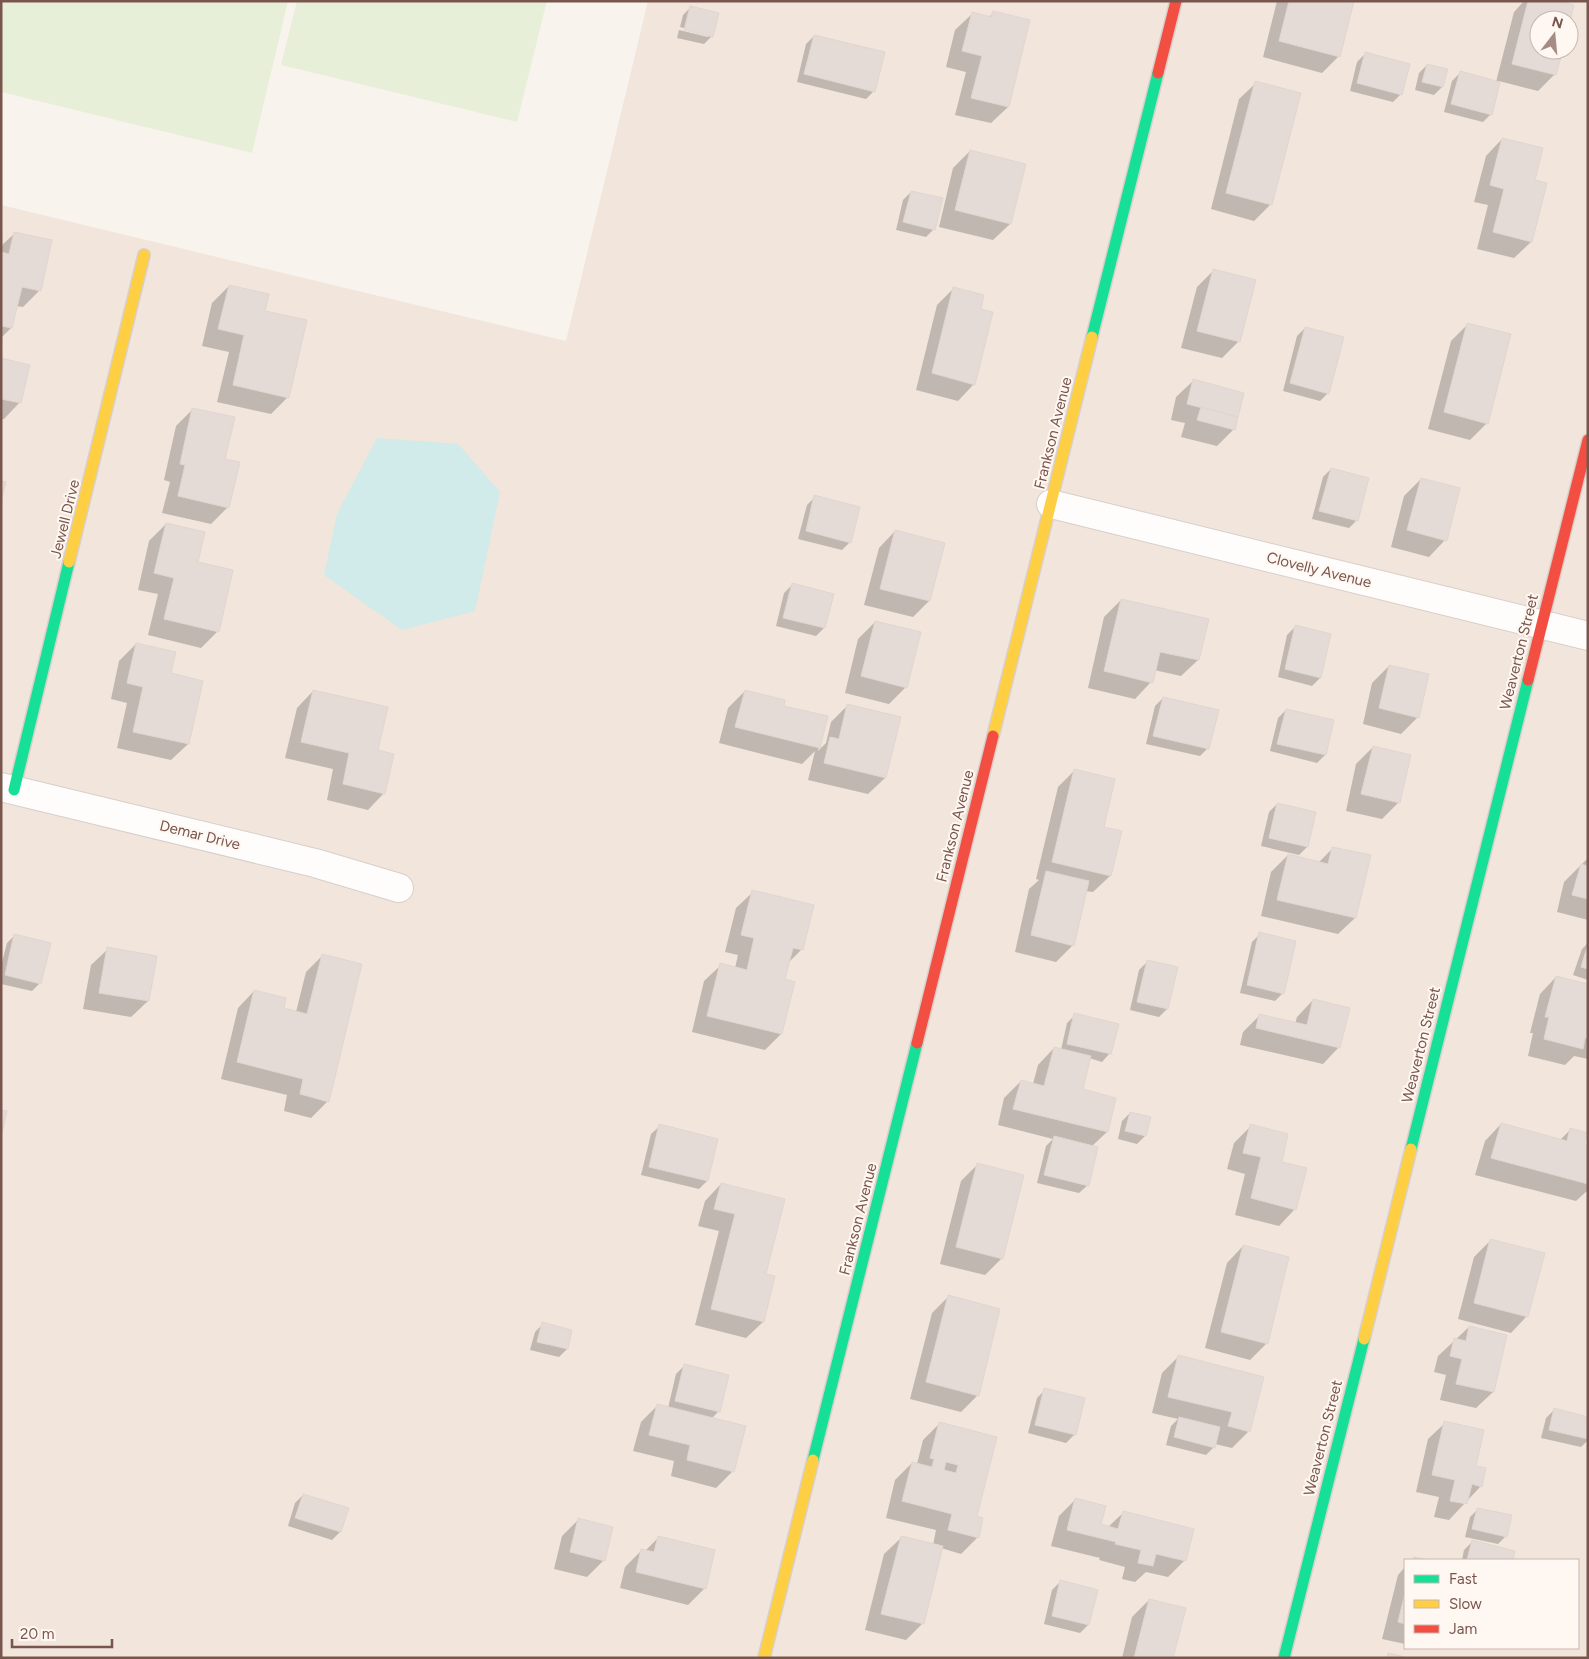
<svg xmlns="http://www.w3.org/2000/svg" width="1589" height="1659" font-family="Figtree,sans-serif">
<rect width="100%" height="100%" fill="#f9f3ee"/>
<!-- residential -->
<path fill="#f1e5dc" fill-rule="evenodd" d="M 648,1 L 1588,1 L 1588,1658 L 1,1658 L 1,205 L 566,341 ZM 1539,20 L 1569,20 L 1569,50 L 1539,50 ZM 1405,1560 L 1578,1560 L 1578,1648 L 1405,1648 Z"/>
<!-- green -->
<path fill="#e8efd9" d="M 1,1 L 288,1 L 252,153 L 1,92 Z
M 297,1 L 547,1 L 517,122 L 281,65 Z"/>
<!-- water -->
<path fill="#d0ebe9" d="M 377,438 L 458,444 L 500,492 L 475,611 L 402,630 L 324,575 L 337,514 Z"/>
<!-- shadow -->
<path fill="#0003" d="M 1277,1 L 1353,1 L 1339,56 L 1322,73 L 1263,57 Z
M 1524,1 L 1554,1 L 1569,20 L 1539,20 L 1539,50 L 1561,50 L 1555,74 L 1538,91 L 1499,81 L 1491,114 L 1483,122 L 1444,112 L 1452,81 L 1460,73 L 1496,82 L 1514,12 Z
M 691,7 L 712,36 L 704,44 L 677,38 L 679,30 L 708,37 L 708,34 L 680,27 L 683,15 Z
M 993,13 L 1029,21 L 1008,107 L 991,123 L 955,115 L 966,72 L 946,67 L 955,30 L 972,14 L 989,17 Z
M 814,36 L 874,91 L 866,99 L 797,82 L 806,44 Z
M 1365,54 L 1401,94 L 1393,102 L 1350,91 L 1357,62 Z
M 1427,65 L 1442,87 L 1434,95 L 1415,90 L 1419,73 Z
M 1256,83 L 1271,204 L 1254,221 L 1211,209 L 1239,99 Z
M 1502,139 L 1534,180 L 1531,242 L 1514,258 L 1477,249 L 1488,205 L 1474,202 L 1486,156 Z
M 970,151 L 1010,224 L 993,240 L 939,227 L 953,168 Z
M 911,192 L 934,229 L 926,237 L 896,230 L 903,200 Z
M 15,233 L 39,291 L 23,307 L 16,306 L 11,328 L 1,338 L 1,246 Z
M 1214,270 L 1239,341 L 1222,358 L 1181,348 L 1197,287 Z
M 229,286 L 264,312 L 288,397 L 271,414 L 217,402 L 229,352 L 202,346 L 212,303 Z
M 954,288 L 979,310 L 974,384 L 958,401 L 916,390 L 937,305 Z
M 1467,325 L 1487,423 L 1470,440 L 1428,429 L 1451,341 Z
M 1305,328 L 1328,393 L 1320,401 L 1283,391 L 1297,336 Z
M 1,360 L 20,402 L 4,419 L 1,419 Z
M 1193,381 L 1234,429 L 1217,446 L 1181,437 L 1185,423 L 1171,420 L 1176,397 Z
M 193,409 L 224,460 L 228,507 L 211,524 L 162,513 L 170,482 L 164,480 L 176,426 Z
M 1331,469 L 1357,520 L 1349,528 L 1312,519 L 1323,477 Z
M 1421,479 L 1445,540 L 1429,557 L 1391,547 L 1404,496 Z
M 815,497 L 850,542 L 842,550 L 798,539 L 807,505 Z
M 166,524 L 197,563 L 218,631 L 201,648 L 148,635 L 158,594 L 138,590 L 149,541 Z
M 895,531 L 929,601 L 913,617 L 864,605 L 879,548 Z
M 793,584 L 824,628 L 816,636 L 776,626 L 784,593 Z
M 1121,600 L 1207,620 L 1198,660 L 1181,676 L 1154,670 L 1151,682 L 1135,699 L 1088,688 L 1104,617 Z
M 875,622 L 906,687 L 889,704 L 845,693 L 858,639 Z
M 1295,627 L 1320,678 L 1312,686 L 1278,677 L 1287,635 Z
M 136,644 L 170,674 L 202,682 L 188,744 L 171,760 L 117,748 L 127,703 L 111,699 L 119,661 Z
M 1389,666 L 1418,717 L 1401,734 L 1363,724 L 1372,683 Z
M 313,691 L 377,751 L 384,793 L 368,810 L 327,800 L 333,769 L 285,758 L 297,708 Z
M 745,691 L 782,707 L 826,717 L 818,751 L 826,743 L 831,722 L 848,705 L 885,778 L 868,794 L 808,780 L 815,751 L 802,764 L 719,743 L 728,708 Z
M 1163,698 L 1208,748 L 1200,756 L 1146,744 L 1155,706 Z
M 1286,710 L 1325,755 L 1317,763 L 1270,751 L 1278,718 Z
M 1373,747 L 1399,802 L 1382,819 L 1346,811 L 1356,764 Z
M 1074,771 L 1102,828 L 1120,832 L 1110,876 L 1093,892 L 1085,891 L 1073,945 L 1056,962 L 1015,952 L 1029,889 L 1039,880 L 1036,879 L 1058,787 Z
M 1277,804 L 1307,847 L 1299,855 L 1261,846 L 1269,812 Z
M 1333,848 L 1355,918 L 1338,934 L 1261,916 L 1271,872 L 1288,855 L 1318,863 Z
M 1588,858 L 1588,920 L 1557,912 L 1564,882 Z
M 753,892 L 812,906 L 801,950 L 788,963 L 784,980 L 781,1034 L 765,1050 L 692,1032 L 704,981 L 721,965 L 735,968 L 738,955 L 725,952 L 736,908 Z
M 1260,934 L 1283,993 L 1275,1001 L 1240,993 L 1252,942 Z
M 15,935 L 40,983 L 32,991 L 1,984 L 1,966 L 7,943 Z
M 1588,943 L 1588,980 L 1573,975 L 1582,949 Z
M 108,949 L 148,1001 L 131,1017 L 83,1009 L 91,965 Z
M 322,956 L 328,1101 L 311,1118 L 284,1111 L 287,1095 L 221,1079 L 238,1008 L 254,991 L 282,1009 L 296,1012 L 306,972 Z
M 1147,962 L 1176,968 L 1167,1009 L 1159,1017 L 1130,1010 L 1139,970 Z
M 1556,977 L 1588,985 L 1588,1059 L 1574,1056 L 1565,1065 L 1528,1056 L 1533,1033 L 1530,1033 L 1540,994 Z
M 1313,1000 L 1339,1047 L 1323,1064 L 1240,1045 L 1243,1032 L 1260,1015 L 1295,1024 L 1297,1017 Z
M 1075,1015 L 1110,1053 L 1102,1062 L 1089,1058 L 1081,1090 L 1107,1132 L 1091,1147 L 1088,1185 L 1079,1193 L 1037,1183 L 1046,1146 L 1053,1139 L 998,1125 L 1004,1098 L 1021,1081 L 1033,1084 L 1038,1065 L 1054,1048 L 1061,1050 L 1067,1023 Z
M 1130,1113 L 1145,1136 L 1137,1144 L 1118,1139 L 1122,1121 Z
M 1501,1124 L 1560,1140 L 1571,1129 L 1583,1146 L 1588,1147 L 1588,1190 L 1576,1201 L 1475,1175 L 1485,1141 Z
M 660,1126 L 707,1181 L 699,1189 L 641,1175 L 651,1134 Z
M 1251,1126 L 1280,1163 L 1295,1209 L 1279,1226 L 1235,1215 L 1245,1174 L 1227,1169 L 1234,1143 Z
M 978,1164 L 1002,1258 L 985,1275 L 940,1264 L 961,1181 Z
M 721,1184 L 765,1275 L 763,1322 L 746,1338 L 695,1325 L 719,1231 L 698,1226 L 705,1201 Z
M 1491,1240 L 1527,1316 L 1511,1333 L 1458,1319 L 1474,1257 Z
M 1243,1246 L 1267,1343 L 1250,1360 L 1205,1348 L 1227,1263 Z
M 948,1297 L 978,1395 L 961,1412 L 910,1399 L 932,1313 Z
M 543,1324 L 567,1349 L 559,1357 L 530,1350 L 535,1332 Z
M 1469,1327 L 1493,1392 L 1476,1408 L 1440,1400 L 1446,1375 L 1434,1372 L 1438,1356 Z
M 1179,1356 L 1262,1377 L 1249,1431 L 1232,1448 L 1215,1444 L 1214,1447 L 1206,1455 L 1166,1445 L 1171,1426 L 1178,1419 L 1152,1413 L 1162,1373 Z
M 684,1366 L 719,1411 L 711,1419 L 733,1471 L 716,1488 L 671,1476 L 674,1461 L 633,1451 L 641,1422 L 658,1405 L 668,1408 L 676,1374 Z
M 1045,1390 L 1083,1399 L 1074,1435 L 1066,1443 L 1028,1433 L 1037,1398 Z
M 1554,1410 L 1588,1418 L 1588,1440 L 1581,1447 L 1541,1438 L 1546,1418 Z
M 1445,1423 L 1474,1467 L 1481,1486 L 1449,1520 L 1434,1517 L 1439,1497 L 1416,1492 L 1428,1439 Z
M 939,1424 L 996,1437 L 976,1517 L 978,1537 L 961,1554 L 941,1548 L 922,1624 L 906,1640 L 865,1630 L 884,1554 L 901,1538 L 933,1545 L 936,1530 L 886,1518 L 895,1480 L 912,1463 L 917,1464 L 923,1440 Z
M 303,1495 L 347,1509 L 340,1532 L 332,1540 L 288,1526 L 295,1503 Z
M 1075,1500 L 1099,1525 L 1108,1527 L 1124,1512 L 1184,1561 L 1168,1577 L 1146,1572 L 1135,1582 L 1122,1579 L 1125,1567 L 1099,1560 L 1100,1558 L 1051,1546 L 1059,1516 Z
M 1478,1509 L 1506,1536 L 1498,1544 L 1465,1537 L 1470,1517 Z
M 579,1519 L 604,1560 L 587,1577 L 554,1569 L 562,1536 Z
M 659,1537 L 705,1588 L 688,1605 L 620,1588 L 625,1567 L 642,1550 L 645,1551 Z
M 1472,1542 L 1514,1552 L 1512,1560 L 1462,1560 L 1464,1550 Z
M 1405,1567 L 1405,1644 L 1382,1639 L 1398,1575 Z
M 1060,1582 L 1096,1591 L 1088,1625 L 1080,1633 L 1044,1624 L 1052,1590 Z
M 1149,1600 L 1172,1658 L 1122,1658 L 1132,1617 Z"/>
<!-- building -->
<path fill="#e5dbd6" stroke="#e2d5d0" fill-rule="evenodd" d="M 1289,1 L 1354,1 L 1340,57 L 1279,41 Z
M 1528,1 L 1559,1 L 1574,5 L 1569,25 L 1569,20 L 1539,20 L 1539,50 L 1563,50 L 1556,75 L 1512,64 Z
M 690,6 L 719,13 L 713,37 L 684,30 Z
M 993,11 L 1030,20 L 1009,107 L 971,98 L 982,56 L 962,51 L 972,12 L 991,17 Z
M 814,35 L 885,52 L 875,92 L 804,74 Z
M 1365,52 L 1410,64 L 1402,95 L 1357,83 Z
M 1427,64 L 1448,69 L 1443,87 L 1422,82 Z
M 1460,71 L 1500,82 L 1492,115 L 1451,104 Z
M 1255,81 L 1301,93 L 1272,205 L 1226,193 Z
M 1502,138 L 1543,148 L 1535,180 L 1547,183 L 1532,242 L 1493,232 L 1504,189 L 1490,185 Z
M 970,150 L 1026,164 L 1011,224 L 955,210 Z
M 911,191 L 943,198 L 935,230 L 903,222 Z
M 14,232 L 52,240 L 41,291 L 22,287 L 12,328 L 1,326 L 1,252 L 9,254 Z
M 1213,269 L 1256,280 L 1240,342 L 1197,331 Z
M 229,285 L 269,294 L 265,311 L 307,320 L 289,398 L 233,385 L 244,335 L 218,329 Z
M 953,287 L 984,295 L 981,309 L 993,312 L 975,385 L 932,373 Z
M 1467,323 L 1511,334 L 1488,424 L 1444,412 Z
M 1305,327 L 1344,337 L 1329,394 L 1290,383 Z
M 1,358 L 30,365 L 21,403 L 1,399 Z
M 1193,379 L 1244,393 L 1238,417 L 1187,404 Z
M 1201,407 L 1238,417 L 1235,430 L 1197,420 Z
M 192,408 L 235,417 L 225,459 L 240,462 L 229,508 L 178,496 L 185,465 L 180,464 Z
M 1331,468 L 1369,478 L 1358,521 L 1319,511 Z
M 1421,478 L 1460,488 L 1447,541 L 1407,530 Z
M 1,481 L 6,482 L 1,501 Z
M 814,495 L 860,507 L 851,543 L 806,531 Z
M 166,523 L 205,532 L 198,562 L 233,570 L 219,632 L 164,619 L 174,578 L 154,573 Z
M 895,530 L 945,543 L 930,601 L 880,589 Z
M 792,583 L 834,594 L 825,628 L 783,618 Z
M 1121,599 L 1209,619 L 1199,660 L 1160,652 L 1153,683 L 1104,671 Z
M 875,621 L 921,632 L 907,688 L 861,676 Z
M 1295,625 L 1331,634 L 1321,678 L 1285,669 Z
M 136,643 L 176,652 L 171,673 L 203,681 L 189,744 L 133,732 L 143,687 L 127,683 Z
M 1389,665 L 1429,674 L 1419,718 L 1379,708 Z
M 313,690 L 388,707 L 378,750 L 394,754 L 385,794 L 343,784 L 349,753 L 301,742 Z
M 745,690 L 785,700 L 784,706 L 828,716 L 820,748 L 735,727 Z
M 1163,697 L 1219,710 L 1209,749 L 1153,736 Z
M 847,704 L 901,717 L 886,778 L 824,763 L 830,737 L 839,739 Z
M 1286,709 L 1334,720 L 1326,755 L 1277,744 Z
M 1373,746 L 1411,755 L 1400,803 L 1361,794 Z
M 1074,769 L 1115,779 L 1104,827 L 1122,831 L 1111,876 L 1052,862 Z
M 1277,803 L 1316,812 L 1308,847 L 1269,838 Z
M 1332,847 L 1371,855 L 1356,918 L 1277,900 L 1288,854 L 1328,864 Z
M 1581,864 L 1588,866 L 1588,899 L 1572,895 Z
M 1046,871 L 1089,881 L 1074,946 L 1031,935 Z
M 752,890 L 814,905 L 803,950 L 793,948 L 785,979 L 795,982 L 782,1034 L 707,1016 L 720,963 L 747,970 L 754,938 L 741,935 Z
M 1259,932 L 1296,941 L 1284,994 L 1247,985 Z
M 14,934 L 51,943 L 41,984 L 5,975 Z
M 1588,944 L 1588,969 L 1581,967 Z
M 107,947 L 157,956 L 149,1001 L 99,993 Z
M 322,954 L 362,964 L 329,1102 L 300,1094 L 303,1079 L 237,1062 L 254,990 L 286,998 L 284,1008 L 307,1014 Z
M 1147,960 L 1178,967 L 1168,1009 L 1137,1002 Z
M 1556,976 L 1588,984 L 1588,1038 L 1585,1038 L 1583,1049 L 1544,1039 L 1549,1017 L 1545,1017 Z
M 1313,999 L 1350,1008 L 1340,1048 L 1256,1028 L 1259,1014 L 1307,1025 Z
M 1074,1013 L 1119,1024 L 1111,1054 L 1067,1044 Z
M 1054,1047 L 1091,1056 L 1083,1089 L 1116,1098 L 1108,1132 L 1013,1109 L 1021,1080 L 1044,1086 Z
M 1,1110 L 7,1111 L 1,1137 Z
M 1130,1112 L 1151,1117 L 1146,1136 L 1125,1131 Z
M 1501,1123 L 1567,1141 L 1570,1128 L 1588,1133 L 1584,1145 L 1588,1146 L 1588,1184 L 1491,1158 Z
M 659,1124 L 718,1139 L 708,1181 L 649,1167 Z
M 1250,1124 L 1288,1134 L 1282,1162 L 1307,1168 L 1296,1210 L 1251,1198 L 1261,1157 L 1243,1153 Z
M 1054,1136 L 1098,1147 L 1089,1186 L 1044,1175 Z
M 977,1163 L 1024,1175 L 1003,1259 L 956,1247 Z
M 721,1183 L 785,1199 L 766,1274 L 775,1276 L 764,1322 L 711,1309 L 735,1214 L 714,1209 Z
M 1490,1239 L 1545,1253 L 1528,1317 L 1474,1303 Z
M 1243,1245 L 1289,1257 L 1268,1344 L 1221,1332 Z
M 948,1295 L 1000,1309 L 979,1396 L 926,1382 Z
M 542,1322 L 572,1330 L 568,1349 L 537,1342 Z
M 1469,1326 L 1507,1335 L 1494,1392 L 1456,1384 L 1462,1359 L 1450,1356 L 1454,1338 L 1466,1341 Z
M 1178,1355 L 1264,1377 L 1250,1432 L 1228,1426 L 1232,1412 L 1168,1397 Z
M 684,1364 L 729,1375 L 720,1412 L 675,1401 Z
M 1044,1388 L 1085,1398 L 1076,1435 L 1035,1425 Z
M 657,1404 L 746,1426 L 734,1472 L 687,1460 L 690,1445 L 649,1435 Z
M 1554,1408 L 1588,1417 L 1588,1439 L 1549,1430 Z
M 1179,1417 L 1220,1427 L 1215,1448 L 1174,1437 Z
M 1444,1421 L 1484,1430 L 1476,1466 L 1486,1468 L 1482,1487 L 1472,1484 L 1467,1504 L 1450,1501 L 1455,1480 L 1432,1475 Z
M 939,1422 L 997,1437 L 977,1516 L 983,1518 L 979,1538 L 948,1530 L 952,1514 L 902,1501 L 912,1462 L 932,1467 L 934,1459 L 930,1458 ZM 946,1462 L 958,1465 L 956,1473 L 944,1470 Z
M 303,1494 L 349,1508 L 341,1532 L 295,1518 Z
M 1075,1498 L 1106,1506 L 1101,1524 L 1118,1529 L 1123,1511 L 1194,1529 L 1186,1561 L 1156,1554 L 1153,1566 L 1138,1563 L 1141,1550 L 1115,1544 L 1116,1542 L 1067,1530 Z
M 1477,1508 L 1512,1515 L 1507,1537 L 1472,1529 Z
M 578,1518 L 613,1527 L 605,1561 L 570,1552 Z
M 658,1536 L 715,1550 L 706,1589 L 636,1572 L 641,1549 L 654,1552 Z
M 901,1536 L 943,1546 L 924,1624 L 881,1614 Z
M 1472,1540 L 1515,1551 L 1513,1560 L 1467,1560 Z
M 1414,1557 L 1429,1560 L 1413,1560 Z
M 1060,1580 L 1098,1590 L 1089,1625 L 1052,1616 Z
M 1405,1593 L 1405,1624 L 1398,1622 Z
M 1149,1599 L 1186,1608 L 1173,1658 L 1134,1658 Z
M 1388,1653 L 1409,1658 L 1387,1658 Z"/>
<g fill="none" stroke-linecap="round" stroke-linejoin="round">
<!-- street casing -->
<g stroke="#d8cfca" stroke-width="30">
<path id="street" d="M 1051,504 L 1588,636
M 1,787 L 315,863 L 399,888"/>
</g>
<!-- fast casing -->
<g stroke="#d9cfca" stroke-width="14">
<path id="fast" d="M 1092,337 L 1158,73
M 14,790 L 69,562
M 1411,1149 L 1528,680
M 813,1460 L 917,1043
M 1284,1658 L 1364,1339"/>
</g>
<!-- slow casing -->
<g stroke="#d9cfca" stroke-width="14">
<path id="slow" d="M 69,562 L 144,255
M 993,736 L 1092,337
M 1364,1339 L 1411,1149
M 764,1658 L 813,1460"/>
</g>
<!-- jam casing -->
<g stroke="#d9cfca" stroke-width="14">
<path id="jam" d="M 1158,73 L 1176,1
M 1528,680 L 1588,440
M 917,1043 L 993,736"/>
</g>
<!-- street -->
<use href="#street" stroke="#fefdfc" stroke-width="28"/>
<!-- fast -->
<use href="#fast" stroke="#16e098" stroke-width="11"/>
<!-- slow -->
<use href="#slow" stroke="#ffcf43" stroke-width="11"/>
<!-- jam -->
<use href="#jam" stroke="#f24e42" stroke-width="11"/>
</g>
<g text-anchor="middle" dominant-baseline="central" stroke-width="4" stroke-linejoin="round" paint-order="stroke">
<!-- street labels -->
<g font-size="15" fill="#78564d" stroke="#fff7f1">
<text transform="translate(1053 433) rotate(-76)">Frankson Avenue</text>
<text transform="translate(65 519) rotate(-76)">Jewell Drive</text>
<text transform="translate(1319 570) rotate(14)">Clovelly Avenue</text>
<text transform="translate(1519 652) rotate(-76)">Weaverton Street</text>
<text transform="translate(955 826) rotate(-76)">Frankson Avenue</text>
<text transform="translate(200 835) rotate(14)">Demar Drive</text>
<text transform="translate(1421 1045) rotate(-76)">Weaverton Street</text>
<text transform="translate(858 1219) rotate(-76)">Frankson Avenue</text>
<text transform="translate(1323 1438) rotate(-76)">Weaverton Street</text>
</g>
</g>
<!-- border -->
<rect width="1589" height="1659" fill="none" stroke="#78564d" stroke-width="5"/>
<!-- legend -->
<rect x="1404" y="1559" width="175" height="90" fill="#fff7f1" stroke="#c9b7af"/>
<rect x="1414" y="1575" width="25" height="8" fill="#16e098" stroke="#c9b7af"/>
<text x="1449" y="1584" font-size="15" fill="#78564d">Fast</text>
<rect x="1414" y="1600" width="25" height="8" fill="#ffcf43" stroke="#c9b7af"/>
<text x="1449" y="1609" font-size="15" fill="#78564d">Slow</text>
<rect x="1414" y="1625" width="25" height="8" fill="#f24e42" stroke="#c9b7af"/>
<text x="1449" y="1634" font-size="15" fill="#78564d">Jam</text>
<!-- north arrow -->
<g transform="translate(1554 35) rotate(16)"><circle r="24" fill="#fff7f1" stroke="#c9b7af"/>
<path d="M0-4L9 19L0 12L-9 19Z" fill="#a58d85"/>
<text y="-8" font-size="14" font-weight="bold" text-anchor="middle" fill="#78564d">N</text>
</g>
<!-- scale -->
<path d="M12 1639v8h100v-8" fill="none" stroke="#78564d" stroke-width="2.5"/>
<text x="20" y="1639" font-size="15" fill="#78564d" stroke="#fff7f1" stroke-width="4" paint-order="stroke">20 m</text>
</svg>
